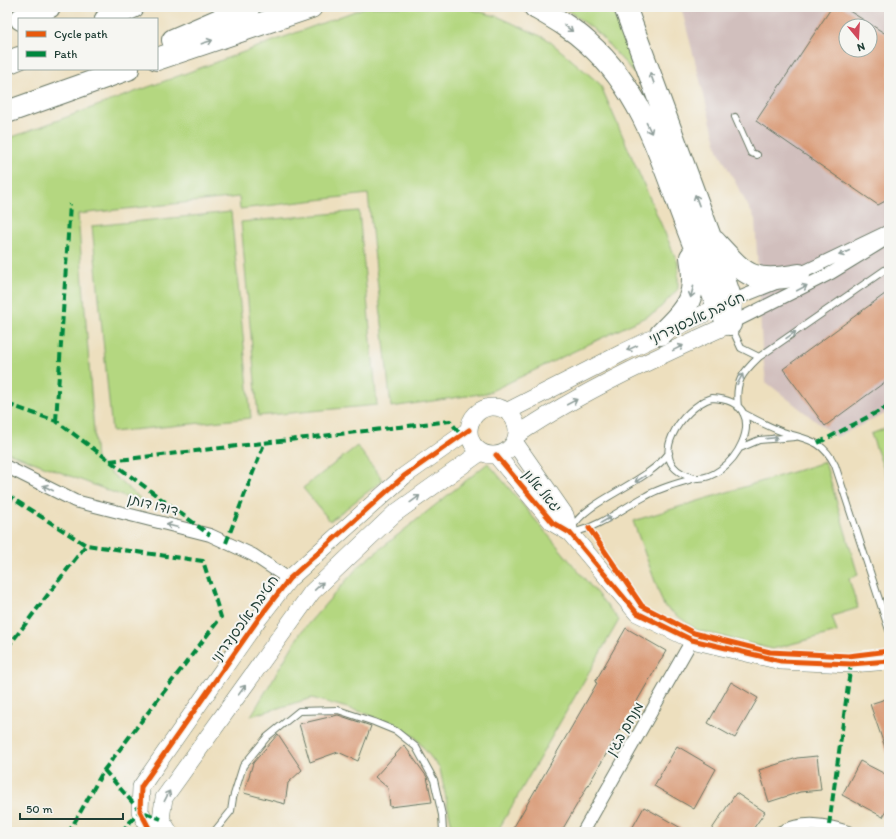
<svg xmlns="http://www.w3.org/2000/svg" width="896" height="839" font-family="Itim,'Playpen Sans Hebrew',sans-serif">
<rect width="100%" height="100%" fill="#f6f6f2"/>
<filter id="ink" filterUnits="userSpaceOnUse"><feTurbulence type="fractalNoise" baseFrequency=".025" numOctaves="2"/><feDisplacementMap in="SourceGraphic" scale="8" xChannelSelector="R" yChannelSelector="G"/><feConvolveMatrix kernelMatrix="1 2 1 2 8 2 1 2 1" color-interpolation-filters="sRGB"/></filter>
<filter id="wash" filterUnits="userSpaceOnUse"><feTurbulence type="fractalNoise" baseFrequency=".012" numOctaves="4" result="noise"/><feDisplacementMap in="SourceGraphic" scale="16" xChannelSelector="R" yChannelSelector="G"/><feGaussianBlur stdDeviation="0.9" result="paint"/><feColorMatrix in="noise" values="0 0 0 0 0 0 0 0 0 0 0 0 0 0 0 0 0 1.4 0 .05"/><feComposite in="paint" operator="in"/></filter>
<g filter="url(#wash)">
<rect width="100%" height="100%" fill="#eddfbe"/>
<!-- industrial -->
<path fill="#d1bfbd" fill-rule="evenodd" d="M 681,7 L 889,7 L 889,412 L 836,437 L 766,382 L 762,348 L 755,219 L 718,150 ZM 846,26 L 870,26 L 870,50 L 846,50 Z"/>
<!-- green -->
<path fill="#b4d780" stroke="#6a8a5a" d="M 366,7 L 463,7 L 499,17 L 547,39 L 600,84 L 678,263 L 678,289 L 656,312 L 487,393 L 391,407 L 368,194 L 240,209 L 239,197 L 78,214 L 96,460 L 149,506 L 7,452 L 7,139 Z
M 563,7 L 612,7 L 637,76 L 596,31 Z
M 359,211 L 377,405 L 258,416 L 241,222 Z
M 231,212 L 251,418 L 112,432 L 92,226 Z
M 889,427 L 889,483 L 871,434 Z
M 357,446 L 383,480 L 330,521 L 303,488 Z
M 825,462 L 858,575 L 849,579 L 858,608 L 832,616 L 837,632 L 772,649 L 697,630 L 664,606 L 633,521 Z
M 488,463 L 619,620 L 497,832 L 453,832 L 440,769 L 415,737 L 365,713 L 312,698 L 251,716 L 301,632 L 359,566 Z"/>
<g id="blocks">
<!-- building -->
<path fill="#d89873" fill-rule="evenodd" d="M 832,7 L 843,7 L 889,36 L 889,199 L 878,205 L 756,121 ZM 846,26 L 870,26 L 870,50 L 846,50 Z
M 889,291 L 889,379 L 825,426 L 783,369 Z
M 626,628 L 666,651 L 561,832 L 511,832 L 597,683 L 595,682 Z
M 731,682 L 758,698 L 735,738 L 708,723 Z
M 889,698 L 889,752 L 887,753 L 870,704 Z
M 338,715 L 371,726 L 358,761 L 338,752 L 310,762 L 299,724 Z
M 278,734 L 302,770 L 288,783 L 285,804 L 244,793 L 253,763 Z
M 404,745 L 427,777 L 432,802 L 390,807 L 388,788 L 375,777 Z
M 677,746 L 716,769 L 694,809 L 654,786 Z
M 817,756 L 821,790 L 800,792 L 769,802 L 759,770 L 797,758 Z
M 860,761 L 889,776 L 889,805 L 883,817 L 842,795 Z
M 736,793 L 765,812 L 751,832 L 710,832 Z
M 644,807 L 688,832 L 630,832 Z"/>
</g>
</g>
<g filter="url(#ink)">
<use href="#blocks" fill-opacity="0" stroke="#677664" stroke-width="1"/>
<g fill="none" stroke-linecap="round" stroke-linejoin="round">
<!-- lane casing -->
<g stroke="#677664" stroke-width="8">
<path id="lane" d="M 735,117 L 751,153 L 757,155
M 731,326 L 741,348 L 759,357
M 712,398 C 781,401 730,488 691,477 C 643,463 682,407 712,398 Z
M 738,407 C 735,382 741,374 759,357 L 889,267
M 743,413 C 756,420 769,427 783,432 C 807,440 822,439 835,465 L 889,630
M 740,448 L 759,440 L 795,437
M 572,528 C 586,500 646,484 669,453
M 571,533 C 600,527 621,509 646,496 C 661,487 679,483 696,478
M 214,832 L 231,811 L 233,798 L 243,766 L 267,737 L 299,711 L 338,710 L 374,722 L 396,731 L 416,747 L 434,780 L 442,815 L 443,832"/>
</g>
<!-- street casing -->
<g stroke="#677664" stroke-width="14">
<path id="street" d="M 795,276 L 889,231
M 726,303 L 776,283
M 730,324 L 831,273 L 880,243
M 7,467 L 75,501 L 210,535 L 253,555 L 289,579
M 583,832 L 692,640
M 781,832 C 803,821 825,824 848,832"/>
</g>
<!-- secondary casing -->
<g stroke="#677664" stroke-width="18">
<path id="secondary" d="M469 431a24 24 0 1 1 48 0a24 24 0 1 1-48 0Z
M 508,411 L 624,352 L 718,307
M 517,435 C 582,391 659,356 730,324
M 515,443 L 565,515 L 570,533
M 496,455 L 553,523 L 570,533 L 637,613 L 692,640 L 781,661 L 851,664 L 889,661
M 151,832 L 140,811 L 141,787 L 259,618 L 289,579 L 404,476 L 469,430
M 169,832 L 161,819 L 164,798 L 312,592 L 394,514 L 481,452"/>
</g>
<!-- highway casing -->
<g stroke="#677664" stroke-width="24">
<path id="highway" d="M 535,7 C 554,18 572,28 588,43 C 638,87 659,150 681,211 C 693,243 706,275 718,307 L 730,324
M 625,7 L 710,237 L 731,300 L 730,324
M 21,19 L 49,7
M 106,19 L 133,7
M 173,40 L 249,7
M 157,59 L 311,7
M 7,63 L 19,58
M 7,112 L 128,69
M 715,242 C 747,277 751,283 799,275
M 661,334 C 688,307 698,297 691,257"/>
</g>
<!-- lane -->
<use href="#lane" stroke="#fff" stroke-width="6"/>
<!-- street -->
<use href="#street" stroke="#fff" stroke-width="12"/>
<!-- secondary -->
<use href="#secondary" stroke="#fff" stroke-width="17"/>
<!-- highway -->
<use href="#highway" stroke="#fff" stroke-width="22"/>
<!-- quiet -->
<path stroke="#00873e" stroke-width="4" stroke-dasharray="8 4" stroke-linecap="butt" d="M 7,404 L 56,421 L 210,535
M 56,421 L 70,204
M 818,443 L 889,406
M 110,461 L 450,421 L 462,436
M 7,495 L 86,545 L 203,561 L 221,617 L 104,770 L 69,832
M 226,543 L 264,444
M 7,648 L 86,545
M 104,770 L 140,811 L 161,819
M 829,825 L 851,664
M 121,832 L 140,811"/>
<!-- cycleway casing -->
<g stroke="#f6f6f2" stroke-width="8">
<path id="cycleway" d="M 496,455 L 553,523 L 570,533 L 637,613 L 692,640 L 781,661 L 851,664 L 889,661
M 589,528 L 642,606 L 694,633 L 770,652 L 848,656 L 889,651
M 151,832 L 140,811 L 141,787 L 259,618 L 289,579 L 404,476 L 469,430"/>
</g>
<!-- cycleway -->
<use href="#cycleway" stroke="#e8590c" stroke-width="5"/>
</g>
<!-- one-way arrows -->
<defs><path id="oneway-shaft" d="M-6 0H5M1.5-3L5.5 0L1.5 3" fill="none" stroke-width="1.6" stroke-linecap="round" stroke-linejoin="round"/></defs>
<g stroke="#8f9e9a">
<use href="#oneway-shaft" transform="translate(568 28) rotate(37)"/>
<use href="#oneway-shaft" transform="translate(207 42) rotate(-18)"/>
<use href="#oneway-shaft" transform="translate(652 78) rotate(-110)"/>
<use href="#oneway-shaft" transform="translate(649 128) rotate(64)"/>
<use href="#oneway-shaft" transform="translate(697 200) rotate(-110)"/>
<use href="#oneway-shaft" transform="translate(844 253) rotate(155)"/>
<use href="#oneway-shaft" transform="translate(802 288) rotate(-28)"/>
<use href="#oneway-shaft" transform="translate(692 292) rotate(105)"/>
<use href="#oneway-shaft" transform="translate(791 335) rotate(-35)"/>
<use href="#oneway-shaft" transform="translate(632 348) rotate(155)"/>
<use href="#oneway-shaft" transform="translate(678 348) rotate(-26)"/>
<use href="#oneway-shaft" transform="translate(740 379) rotate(-62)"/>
<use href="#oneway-shaft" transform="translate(572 402) rotate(-28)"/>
<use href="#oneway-shaft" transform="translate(772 438) rotate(-6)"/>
<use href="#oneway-shaft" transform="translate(640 479) rotate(148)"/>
<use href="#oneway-shaft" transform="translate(48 488) rotate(-153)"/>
<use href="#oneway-shaft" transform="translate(415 499) rotate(-36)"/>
<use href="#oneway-shaft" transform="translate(606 520) rotate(-30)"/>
<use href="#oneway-shaft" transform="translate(172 526) rotate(-166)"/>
<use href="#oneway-shaft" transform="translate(319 586) rotate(-44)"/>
<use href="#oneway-shaft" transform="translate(242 690) rotate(-54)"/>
<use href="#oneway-shaft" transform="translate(167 796) rotate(-63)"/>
</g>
</g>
<g text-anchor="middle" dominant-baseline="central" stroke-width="4" stroke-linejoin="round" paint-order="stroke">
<!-- street labels -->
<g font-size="14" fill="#1f3d34" stroke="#f6f6f2">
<text transform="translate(697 318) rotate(-25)">חטיבת אלכסנדרוני</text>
<text transform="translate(542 491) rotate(50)">יגאל אלון</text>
<text transform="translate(153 505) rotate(14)">דודו דותן</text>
<text transform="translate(245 619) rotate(-54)">חטיבת אלכסנדרוני</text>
<text transform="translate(625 729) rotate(-60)">מנחם בגין</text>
</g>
</g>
<!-- margin -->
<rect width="896" height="839" fill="none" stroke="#f6f6f2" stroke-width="24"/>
<!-- legend -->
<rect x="18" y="18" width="140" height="52" fill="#f6f6f2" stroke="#a0aca6"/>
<rect x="26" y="31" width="20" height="6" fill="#e8590c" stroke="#a0aca6"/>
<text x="54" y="38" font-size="12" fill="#1f3d34">Cycle path</text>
<rect x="26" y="51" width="20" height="6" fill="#00873e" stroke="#a0aca6"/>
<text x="54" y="58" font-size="12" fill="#1f3d34">Path</text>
<!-- north arrow -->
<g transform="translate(858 38) rotate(162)"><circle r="19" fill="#f6f6f2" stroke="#a0aca6"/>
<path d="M0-3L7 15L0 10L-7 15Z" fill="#d1495b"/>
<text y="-6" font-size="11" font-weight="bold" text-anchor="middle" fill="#1f3d34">N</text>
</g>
<!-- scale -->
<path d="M20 813v6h103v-6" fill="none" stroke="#1f3d34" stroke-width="2"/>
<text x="26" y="813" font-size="12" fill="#1f3d34" stroke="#f6f6f2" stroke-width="3" paint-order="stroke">50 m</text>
</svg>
